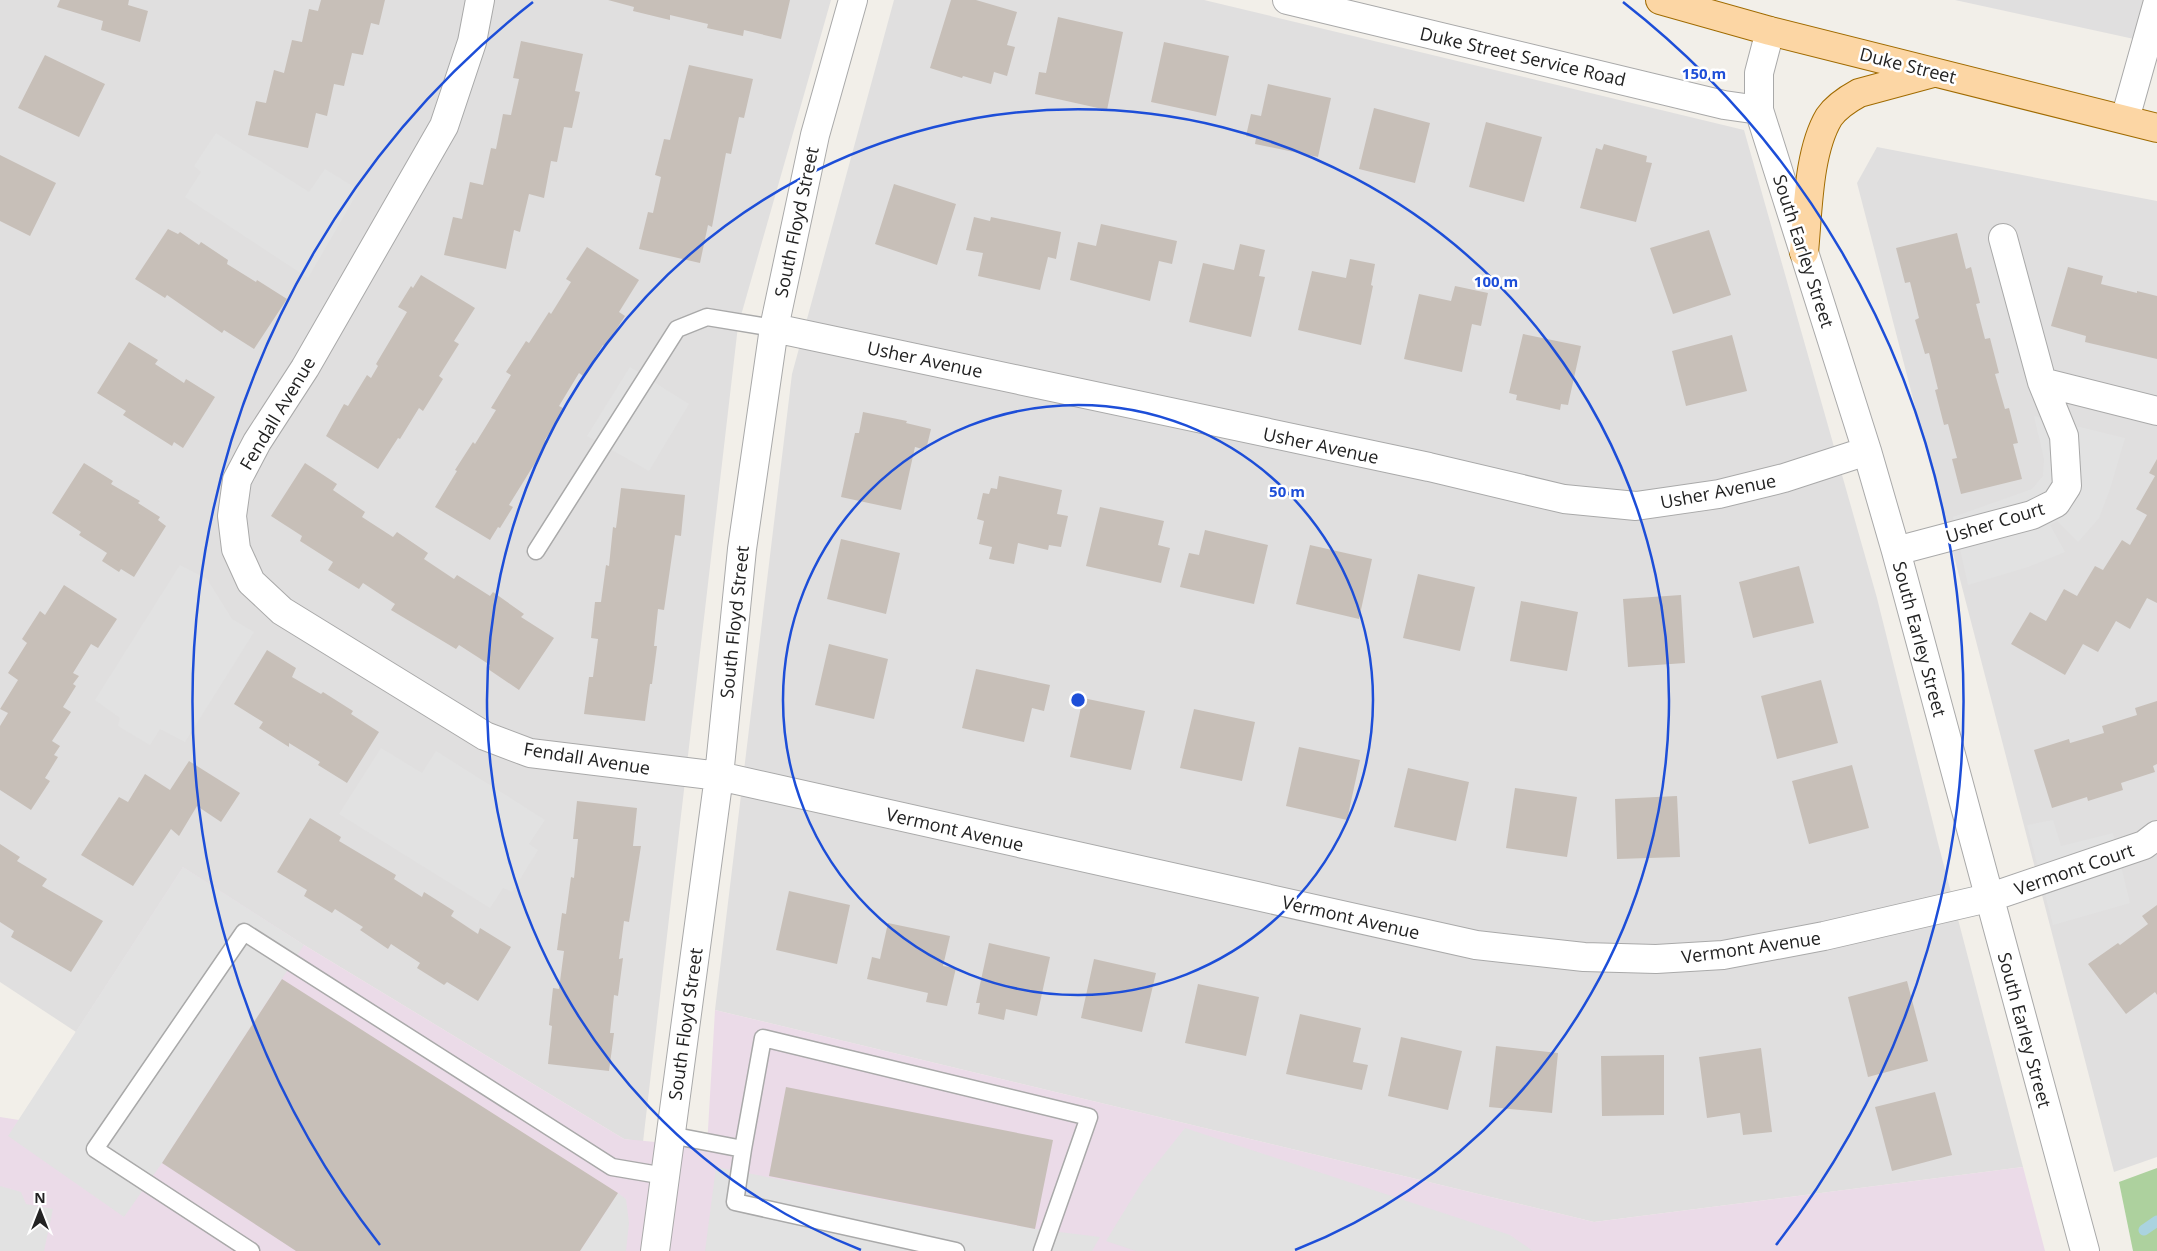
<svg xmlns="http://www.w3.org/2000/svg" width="2157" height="1251" font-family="'Open Sans',sans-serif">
<rect width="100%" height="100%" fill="#f2efe9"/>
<!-- residential -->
<path fill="#e0dfdf" d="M 0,0 L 831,0 L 738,326 L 643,1142 L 624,1139 L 304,945 L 183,868 L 76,1032 L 0,982 Z
M 894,0 L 1204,0 L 1744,130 L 1877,598 L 1938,843 L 2023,1167 L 1594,1222 L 715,1010 L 792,374 Z
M 1955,0 L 2157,0 L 2157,44 Z
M 1877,147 L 2157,201 L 2157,1157 L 2114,1172 L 1857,183 Z"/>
<!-- industrial -->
<path fill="#ebdbe8" d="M 183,867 L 304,945 L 624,1139 L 707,1147 L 715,1010 L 1594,1222 L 2023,1167 L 2045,1251 L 0,1251 L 0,1117 L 19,1120 Z"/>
<!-- forest -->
<path fill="#add19e" d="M 2157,1168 L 2157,1251 L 2133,1251 L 2119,1182 Z"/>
<!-- parking -->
<path fill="#e2e2e2" d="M 216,133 L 309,192 L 325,169 L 359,190 L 308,278 L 185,197 L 201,172 L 194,166 Z
M 630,367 L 689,404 L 649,471 L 587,436 Z
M 2034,416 L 2125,438 L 2110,489 L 2099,518 L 2078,542 L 2057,521 L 2050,525 L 2065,552 L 2028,567 L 1968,585 L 1953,517 L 2032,489 L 2043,476 L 2044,459 Z
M 180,565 L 207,579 L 232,619 L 254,632 L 185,742 L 160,729 L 150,745 L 118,726 L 120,718 L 95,700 Z
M 381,748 L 422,773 L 436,751 L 545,820 L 529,844 L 538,850 L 512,892 L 503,888 L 490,908 L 339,814 Z
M 2053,820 L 2061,846 L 2113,833 L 2130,903 L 2053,925 L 2027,825 Z
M 183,867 L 304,945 L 162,1163 L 124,1217 L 8,1136 Z
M 1185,1128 L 1510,1235 L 1533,1251 L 1136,1251 L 1106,1241 L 1142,1182 Z
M 716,1167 L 1035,1229 L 1100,1237 L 1092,1251 L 705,1251 Z
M 0,1186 L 21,1192 L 26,1204 L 53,1209 L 44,1251 L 0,1251 Z
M 618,1193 L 626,1199 L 629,1223 L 626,1251 L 580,1251 Z"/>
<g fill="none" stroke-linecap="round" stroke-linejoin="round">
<!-- stream -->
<path stroke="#aad3df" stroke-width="11" d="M 2144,1230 L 2157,1221"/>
</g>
<!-- building -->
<path fill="#c7bfb8" d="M 60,0 L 129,0 L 128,5 L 148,11 L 140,42 L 101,30 L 103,21 L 57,7 Z
M 321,0 L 385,0 L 379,25 L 371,23 L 363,55 L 352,53 L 344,86 L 334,84 L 327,116 L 316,113 L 308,148 L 248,135 L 256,101 L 266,103 L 274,70 L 284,73 L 292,40 L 302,42 L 309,9 L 318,11 Z
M 608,0 L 790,0 L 781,39 L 744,30 L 743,36 L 707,28 L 708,24 L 670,15 L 670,20 L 633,11 L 634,7 Z
M 951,0 L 976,0 L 1017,12 L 1007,45 L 1015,47 L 1007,76 L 994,72 L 991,84 L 963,76 L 962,78 L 930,68 Z
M 1058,17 L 1123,32 L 1107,110 L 1035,94 L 1039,72 L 1046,73 Z
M 521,41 L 583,54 L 575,91 L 580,92 L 572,128 L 564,127 L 557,162 L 551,161 L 544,198 L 529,194 L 520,232 L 514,230 L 506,269 L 444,255 L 453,217 L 462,219 L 470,182 L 483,185 L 491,148 L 496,149 L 503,114 L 511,115 L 519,79 L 513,78 Z
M 1164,42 L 1229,56 L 1216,116 L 1151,102 Z
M 45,55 L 105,84 L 79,137 L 18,108 Z
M 689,65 L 753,79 L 744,118 L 739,117 L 731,154 L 726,153 L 712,227 L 708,225 L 700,263 L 639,249 L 648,212 L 653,213 L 661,177 L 655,175 L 664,139 L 670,140 Z
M 1268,84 L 1331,98 L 1318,157 L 1255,144 L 1256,138 L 1246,136 L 1251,114 L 1261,116 Z
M 1374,108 L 1430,123 L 1415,183 L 1359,169 Z
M 1486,122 L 1542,137 L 1524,202 L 1469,187 Z
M 1604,144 L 1647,156 L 1646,162 L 1652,163 L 1636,222 L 1580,208 L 1596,148 L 1602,150 Z
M 0,155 L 56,183 L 30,236 L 0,221 Z
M 894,184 L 956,204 L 937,265 L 875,244 Z
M 974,217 L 990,221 L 991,217 L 1061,232 L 1056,259 L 1048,257 L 1040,290 L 978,276 L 983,253 L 966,250 Z
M 1101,224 L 1177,241 L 1172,264 L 1159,261 L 1150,301 L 1070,280 L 1078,242 L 1096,246 Z
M 168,229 L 178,234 L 180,232 L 199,245 L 201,242 L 228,260 L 227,264 L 256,282 L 257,280 L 287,299 L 254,349 L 224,330 L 222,333 L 167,295 L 165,298 L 135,279 Z
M 1709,230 L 1731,295 L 1673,314 L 1650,248 Z
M 1957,233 L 1966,269 L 1971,267 L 1980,303 L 1976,304 L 1985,339 L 1990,338 L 1999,373 L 1995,374 L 2005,409 L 2009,408 L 2018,443 L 2013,444 L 2022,479 L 1961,494 L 1952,459 L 1957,458 L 1948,424 L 1944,425 L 1935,390 L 1938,389 L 1929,353 L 1925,354 L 1915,320 L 1919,318 L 1910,282 L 1905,283 L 1896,248 Z
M 1240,244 L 1265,250 L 1259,276 L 1265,277 L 1251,337 L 1189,322 L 1203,263 L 1234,270 Z
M 587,247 L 639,280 L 619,312 L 625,316 L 605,347 L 603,345 L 583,376 L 579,373 L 559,406 L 565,409 L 545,440 L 548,442 L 509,505 L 513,507 L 500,528 L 498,527 L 490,540 L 435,507 L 457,471 L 455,470 L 473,442 L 475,444 L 496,410 L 491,408 L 511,375 L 506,372 L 526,341 L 529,343 L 549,312 L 551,314 L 571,282 L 566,279 Z
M 1350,259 L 1375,264 L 1371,285 L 1373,286 L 1361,345 L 1298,330 L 1312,271 L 1346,278 Z
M 2068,267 L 2103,276 L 2101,284 L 2137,293 L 2137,291 L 2157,296 L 2157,359 L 2085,342 L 2086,336 L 2051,326 Z
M 421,275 L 475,308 L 454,341 L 459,344 L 439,376 L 443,379 L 423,411 L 419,408 L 400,439 L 398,438 L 378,469 L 326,436 L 344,404 L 348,406 L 367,375 L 371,378 L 378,366 L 376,364 L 407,312 L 398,307 L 411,286 L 413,288 Z
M 1455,286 L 1488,293 L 1481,326 L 1472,324 L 1462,372 L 1404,359 L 1419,294 L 1451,301 Z
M 1523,334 L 1581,346 L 1568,405 L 1561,404 L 1560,410 L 1516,400 L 1517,395 L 1509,393 Z
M 1732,335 L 1747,391 L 1686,406 L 1672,351 Z
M 129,342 L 158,360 L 155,364 L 184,383 L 186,379 L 215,397 L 183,448 L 174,442 L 172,446 L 123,415 L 126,411 L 97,393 Z
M 863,412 L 907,421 L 906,423 L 931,429 L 926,450 L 915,447 L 901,510 L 841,497 L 855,433 L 859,433 Z
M 2157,459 L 2157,603 L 2147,598 L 2130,629 L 2116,621 L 2098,652 L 2083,644 L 2065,675 L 2011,644 L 2030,612 L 2046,621 L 2064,589 L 2077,596 L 2095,566 L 2103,570 L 2122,540 L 2130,545 L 2147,515 L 2136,509 L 2155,476 L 2149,473 Z
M 84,463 L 113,481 L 111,484 L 140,501 L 138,503 L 160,517 L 158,520 L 166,526 L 134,577 L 121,569 L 119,572 L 102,561 L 107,553 L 79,535 L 81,532 L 52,513 Z
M 305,463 L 337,484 L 333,490 L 365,512 L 362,517 L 393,537 L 397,532 L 428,553 L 424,559 L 454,579 L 457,575 L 490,596 L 493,592 L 524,614 L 521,617 L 554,638 L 519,690 L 488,669 L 490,665 L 459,645 L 456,649 L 391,610 L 395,604 L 363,583 L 359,589 L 328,570 L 333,562 L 300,541 L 302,536 L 271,516 Z
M 999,476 L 1062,490 L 1057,514 L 1068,516 L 1061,547 L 1049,545 L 1048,550 L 1018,543 L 1014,564 L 989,559 L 992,547 L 979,544 L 984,521 L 977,519 L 983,493 L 989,494 L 991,488 L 997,489 Z
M 621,488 L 685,495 L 681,536 L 675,535 L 664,610 L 658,609 L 654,646 L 657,646 L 652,684 L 650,684 L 645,721 L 584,714 L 589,677 L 593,677 L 598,639 L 591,638 L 595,602 L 601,602 L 606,565 L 609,566 L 613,527 L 616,528 Z
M 1100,507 L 1164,521 L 1158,545 L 1170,548 L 1161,583 L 1086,566 Z
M 1205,530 L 1268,545 L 1254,604 L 1180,587 L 1189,553 L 1199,555 Z
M 841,539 L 900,553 L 886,614 L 827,599 Z
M 1310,545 L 1372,559 L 1359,619 L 1296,604 Z
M 1799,566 L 1814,623 L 1753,638 L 1739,582 Z
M 1418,574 L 1475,587 L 1460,651 L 1403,638 Z
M 64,585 L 117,619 L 98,648 L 91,644 L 73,673 L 79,676 L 73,684 L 76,686 L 63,707 L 71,712 L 52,741 L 60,746 L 54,755 L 58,757 L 45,778 L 50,781 L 31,810 L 0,790 L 0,726 L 8,713 L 0,709 L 18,680 L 8,673 L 27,643 L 22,639 L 40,611 L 45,615 Z
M 1681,595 L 1685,663 L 1628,667 L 1623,599 Z
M 1521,601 L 1578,612 L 1567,671 L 1510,661 Z
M 829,644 L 888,659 L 874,719 L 815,705 Z
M 267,650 L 296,668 L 292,677 L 321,694 L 323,692 L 353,711 L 351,714 L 379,732 L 347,783 L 318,765 L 320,762 L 289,743 L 289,747 L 259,728 L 263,722 L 234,704 Z
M 976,669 L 1050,685 L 1044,711 L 1032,708 L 1024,742 L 962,728 Z
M 1821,680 L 1838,743 L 1777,759 L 1761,696 Z
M 1083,698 L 1145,711 L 1131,770 L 1070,757 Z
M 2157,701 L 2157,764 L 2153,766 L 2155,772 L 2121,783 L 2123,790 L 2088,801 L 2087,797 L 2052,808 L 2034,750 L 2069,739 L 2070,743 L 2104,733 L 2102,726 L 2137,715 L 2135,708 Z
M 1194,709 L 1255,722 L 1242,781 L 1180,768 Z
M 1299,747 L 1360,760 L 1347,820 L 1286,806 Z
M 189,761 L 240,793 L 221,822 L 197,806 L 179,836 L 171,829 L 133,886 L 81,855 L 119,797 L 128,802 L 145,774 L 170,790 Z
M 1852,765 L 1869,828 L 1809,844 L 1792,781 Z
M 1408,768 L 1469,782 L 1456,841 L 1394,827 Z
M 1515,788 L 1577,797 L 1567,857 L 1506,848 Z
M 1677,796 L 1680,857 L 1617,859 L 1615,799 Z
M 577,801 L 637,808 L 633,846 L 641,846 L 629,922 L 624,921 L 619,959 L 623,958 L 618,996 L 614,995 L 610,1033 L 614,1033 L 609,1071 L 548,1064 L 552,1026 L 549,1025 L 553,988 L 559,989 L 564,951 L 557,950 L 562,913 L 566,914 L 571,877 L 574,878 L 578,839 L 573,839 Z
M 310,818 L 341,837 L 339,841 L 396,875 L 394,879 L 422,897 L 424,892 L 454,911 L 451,916 L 478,934 L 480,928 L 511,947 L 478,1001 L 447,982 L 444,985 L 417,968 L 420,963 L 391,944 L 388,949 L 360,930 L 363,927 L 335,909 L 332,913 L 304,896 L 307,890 L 277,872 Z
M 0,844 L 20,857 L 17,861 L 47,879 L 42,886 L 103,921 L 71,972 L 11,937 L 14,931 L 0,922 Z
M 789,891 L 850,905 L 837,964 L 776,950 Z
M 2157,905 L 2157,995 L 2155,992 L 2126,1014 L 2088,964 L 2118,943 L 2120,945 L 2148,924 L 2142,916 Z
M 888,923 L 950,936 L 943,966 L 956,968 L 947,1006 L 926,1002 L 928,993 L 867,979 L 872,957 L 880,959 Z
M 989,943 L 1050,957 L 1037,1016 L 1006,1009 L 1004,1020 L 978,1014 L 980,1003 L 976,1003 Z
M 1094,959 L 1156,973 L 1142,1032 L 1081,1018 Z
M 282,979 L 618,1193 L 580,1251 L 296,1251 L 162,1163 Z
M 1907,981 L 1928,1061 L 1868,1077 L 1848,997 Z
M 1198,984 L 1259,997 L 1246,1056 L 1185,1043 Z
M 1300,1014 L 1361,1028 L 1353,1062 L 1368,1065 L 1362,1090 L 1286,1074 Z
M 1401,1037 L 1462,1051 L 1448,1110 L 1388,1096 Z
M 1496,1046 L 1558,1053 L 1552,1113 L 1489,1107 Z
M 1761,1048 L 1772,1132 L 1743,1135 L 1740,1113 L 1707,1118 L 1699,1057 Z
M 1664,1055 L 1664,1115 L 1602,1116 L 1601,1056 Z
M 786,1087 L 1053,1140 L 1035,1229 L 769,1176 Z
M 1935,1092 L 1952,1155 L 1892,1171 L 1875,1107 Z"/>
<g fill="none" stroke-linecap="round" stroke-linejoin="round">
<!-- service casing -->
<g stroke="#a9a9a9" stroke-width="19">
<path id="service" d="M 536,551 L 677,329 L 707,317 L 774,328
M 670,1135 L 743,1149
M 251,1251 L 95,1149 L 244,932 L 612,1167 L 665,1176
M 956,1251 L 735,1202 L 743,1149 L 763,1038 L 1089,1117 L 1042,1251"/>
</g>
<!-- minor casing -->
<g stroke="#a9a9a9" stroke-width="30">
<path id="minor" d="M 480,0 L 472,42 L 444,126 L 305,368 L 257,442 L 237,480 L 232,516 L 236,549 L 251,582 L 282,611 L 485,736 L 530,753 L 719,776 L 1476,945 L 1584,957 L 1656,959 L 1723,955 L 1824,936 L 1988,898 L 2144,845 L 2157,835
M 1287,0 L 1724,105 L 1759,110
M 1770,31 L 1759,73 L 1759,110 L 1867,451 L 1896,551 L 2085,1251
M 2125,119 L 2157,5
M 774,328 L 1429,467 L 1564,499 L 1636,506 L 1719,494 L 1784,478 L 1867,451
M 2042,382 L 2157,411
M 1896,551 L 2032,515 L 2056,503 L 2067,486 L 2064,436 L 2042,382 L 2003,238
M 655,1251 L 719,776 L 742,549 L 774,328 L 815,135 L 853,0"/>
</g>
<!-- primary casing -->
<g stroke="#a06b00" stroke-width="30">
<path id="primary" d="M 1660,0 L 1770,31 L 2157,128
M 1804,252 C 1808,212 1808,152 1829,117 C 1836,107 1848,99 1859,93 L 1933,73"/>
</g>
<!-- service -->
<use href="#service" stroke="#fff" stroke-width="16"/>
<!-- minor -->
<use href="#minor" stroke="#fff" stroke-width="28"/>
<!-- primary -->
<use href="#primary" stroke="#fcd6a4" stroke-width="28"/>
</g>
<!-- distance rings -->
<g fill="none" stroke="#1d4ed8" stroke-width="2.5">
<circle cx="1078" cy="700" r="295"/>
<path d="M861 1250A591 591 0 1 1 1295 1250"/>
<path d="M380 1245A886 886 0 0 1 533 2M1623 2A886 886 0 0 1 1776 1245"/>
</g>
<g text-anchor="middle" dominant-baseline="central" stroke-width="5" stroke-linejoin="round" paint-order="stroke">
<!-- street labels -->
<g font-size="18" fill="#222" stroke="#fff">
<text transform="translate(1523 56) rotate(13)">Duke Street Service Road</text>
<text transform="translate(1908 65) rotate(14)">Duke Street</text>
<text transform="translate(796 222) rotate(-78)">South Floyd Street</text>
<text transform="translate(1804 251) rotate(72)">South Earley Street</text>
<text transform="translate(925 359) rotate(12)">Usher Avenue</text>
<text transform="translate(277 413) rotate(-59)">Fendall Avenue</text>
<text transform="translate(1321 445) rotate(12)">Usher Avenue</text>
<text transform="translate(1718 491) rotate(-11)">Usher Avenue</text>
<text transform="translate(1995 522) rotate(-17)">Usher Court</text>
<text transform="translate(734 622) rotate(-84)">South Floyd Street</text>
<text transform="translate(1920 639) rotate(75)">South Earley Street</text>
<text transform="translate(587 758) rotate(9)">Fendall Avenue</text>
<text transform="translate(955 829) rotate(13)">Vermont Avenue</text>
<text transform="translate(2074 869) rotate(-19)">Vermont Court</text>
<text transform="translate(1351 917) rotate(13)">Vermont Avenue</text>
<text transform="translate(1751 947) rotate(-8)">Vermont Avenue</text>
<text transform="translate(685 1024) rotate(-82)">South Floyd Street</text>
<text transform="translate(2025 1030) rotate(75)">South Earley Street</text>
</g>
</g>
<circle cx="1078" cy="700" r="8" fill="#1d4ed8" stroke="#fff" stroke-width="2.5"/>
<g font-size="15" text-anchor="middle" font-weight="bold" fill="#1d4ed8" stroke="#fff" stroke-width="5" stroke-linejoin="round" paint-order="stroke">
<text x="1704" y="79">150 m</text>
<text x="1496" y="287">100 m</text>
<text x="1287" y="497">50 m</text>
</g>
<!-- north arrow -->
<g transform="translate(40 1211)" stroke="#ffffff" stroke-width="4" paint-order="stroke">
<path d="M0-4L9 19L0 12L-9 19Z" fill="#222222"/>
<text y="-8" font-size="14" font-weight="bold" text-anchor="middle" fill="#222222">N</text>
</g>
</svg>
